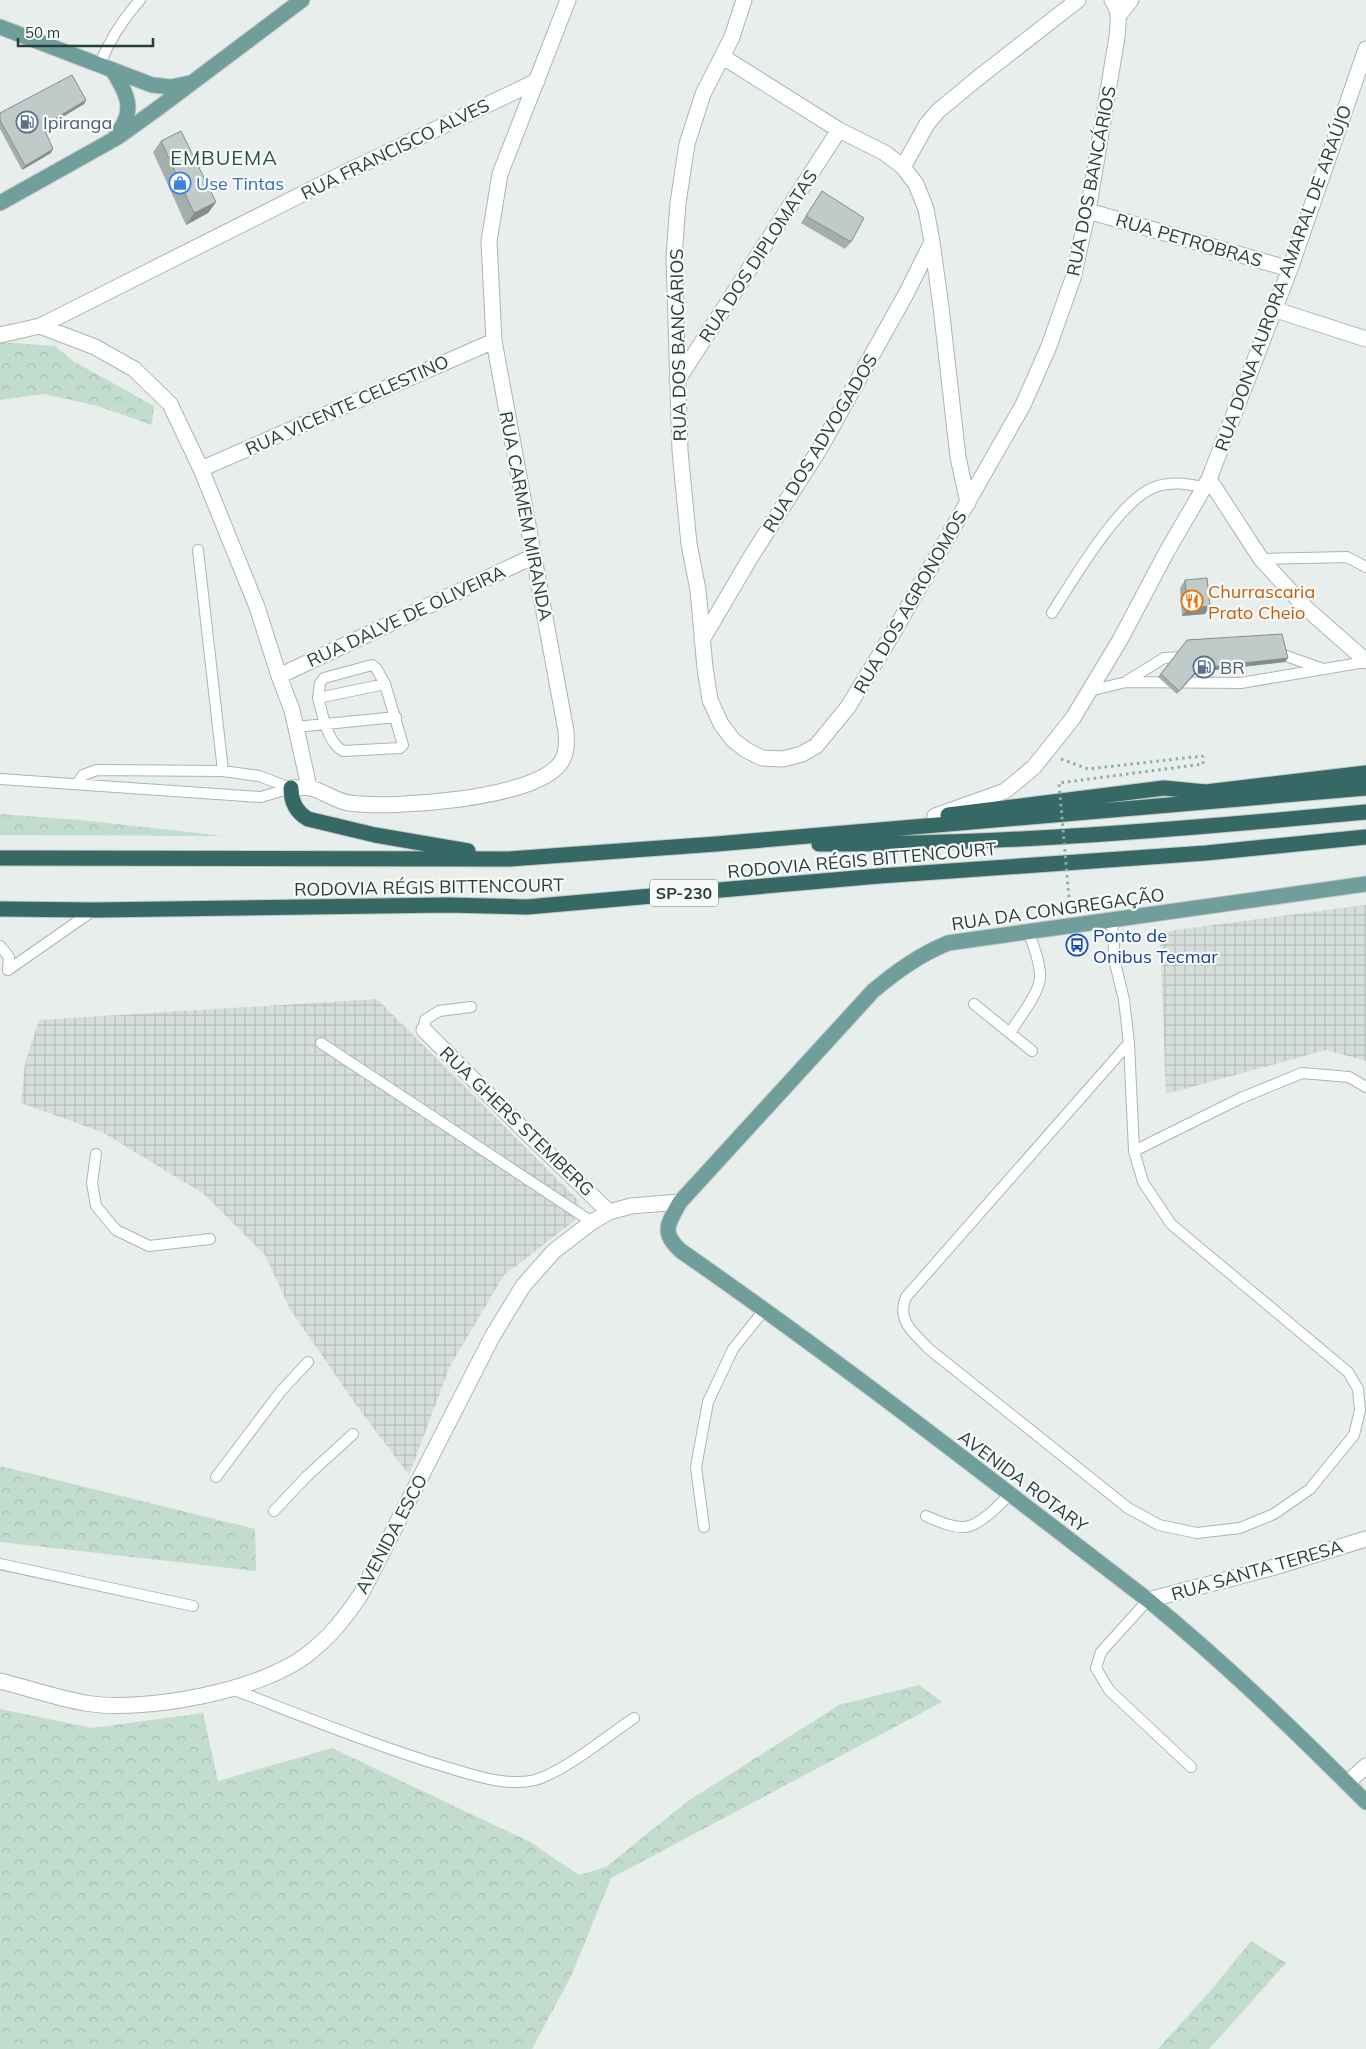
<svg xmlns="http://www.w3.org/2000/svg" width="1366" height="2049" font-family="Mulish,sans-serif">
<defs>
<pattern id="industrial-grid" width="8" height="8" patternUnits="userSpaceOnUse" patternTransform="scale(1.25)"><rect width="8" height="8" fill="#d5dedb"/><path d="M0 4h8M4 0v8" fill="none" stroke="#b7c0bd"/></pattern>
<pattern id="forest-crowns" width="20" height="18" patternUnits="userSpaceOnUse" patternTransform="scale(1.25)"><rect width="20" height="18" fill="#c2dcce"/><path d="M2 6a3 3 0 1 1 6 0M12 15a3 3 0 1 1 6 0" fill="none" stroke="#a7beb2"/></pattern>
</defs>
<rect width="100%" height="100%" fill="#e7eeec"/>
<!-- industrial -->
<path fill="url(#industrial-grid)" d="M 1366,905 L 1366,1061 L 1326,1050 L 1166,1094 L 1160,932 Z
M 377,999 L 579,1201 L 574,1221 L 504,1275 L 450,1366 L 409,1475 L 356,1405 L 290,1309 L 265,1255 L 204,1194 L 102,1132 L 21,1103 L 25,1063 L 39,1020 Z"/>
<!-- forest -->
<path fill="url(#forest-crowns)" d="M 0,342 L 55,346 L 73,361 L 154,406 L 152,425 L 98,406 L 44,394 L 0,400 Z
M 0,814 L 80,820 L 224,836 L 0,835 Z
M 0,1466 L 255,1529 L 256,1571 L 0,1542 Z
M 919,1685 L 942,1702 L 611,1878 L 572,1974 L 532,2049 L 0,2049 L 0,1709 L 92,1728 L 203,1713 L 218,1781 L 332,1748 L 530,1842 L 579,1875 L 606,1867 L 688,1801 L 839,1705 Z
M 1251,1941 L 1286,1963 L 1209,2049 L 1158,2049 L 1212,1989 Z"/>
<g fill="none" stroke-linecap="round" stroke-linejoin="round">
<!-- service casing -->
<g stroke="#aab6b4" stroke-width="12">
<path id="service" d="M 99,66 C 109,41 122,20 140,0
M 198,550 L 223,771
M 1261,559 L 1347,557 L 1366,567
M 1052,613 C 1073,580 1120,499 1155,487 C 1172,481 1187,484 1204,487
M 1275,652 L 1323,669
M 1127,681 L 1164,658 L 1186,657
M 385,684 L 403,745 L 400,748 L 343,751 C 327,742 323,715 318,698 Z
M 1089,691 L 1126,682 L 1241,683 L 1366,662
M 318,698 L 320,683 L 324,678 L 372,665 L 376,668 L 385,684
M 296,727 L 396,717
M 0,779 L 261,797 L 291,788
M 77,784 L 83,775 L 97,770 L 223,771 L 259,776 L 291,788
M 1112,921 L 1115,963 L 1124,1000 L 1129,1043 L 1134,1151 L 1143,1182 L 1171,1224 L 1348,1372 L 1358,1389 L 1360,1410 L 1354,1435 L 1310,1489 L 1274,1514 L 1240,1528 L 1197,1533 L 1159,1525 L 1128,1508 L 929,1349 C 914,1333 896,1321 906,1297 L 1129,1043
M 0,946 L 9,957 L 8,970
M 8,970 L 94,910
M 974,1004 L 1032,1051
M 424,1030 L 425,1020 L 439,1011 L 471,1007
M 1010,1033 C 1018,1019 1039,994 1040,978 C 1041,963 1033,946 1029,932
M 321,1043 L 592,1222
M 1134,1151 L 1241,1098 L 1302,1073 L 1349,1077 L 1366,1087
M 96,1154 L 92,1183 L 96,1206 L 116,1230 L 149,1246 L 210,1239
M 216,1477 L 281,1391 L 308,1362
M 274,1511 L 306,1477 L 353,1434
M 926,1516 C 938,1521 952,1528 965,1527 C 981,1525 999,1505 1010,1494
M 704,1527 L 696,1467 L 708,1402 L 733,1349 L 765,1309
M 0,1564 L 193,1606
M 1148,1600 L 1101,1652 L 1096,1668 L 1109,1690 L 1191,1767
M 232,1689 C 303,1716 373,1745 446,1767 C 473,1775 506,1787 535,1780 C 564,1772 607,1736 634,1718"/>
</g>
<!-- minor casing -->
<g stroke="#aab6b4" stroke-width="17">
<path id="minor" d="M 744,0 L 732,37 L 703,94 L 687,144 L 678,203 L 674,257 L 680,451 L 689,544 L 698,590 L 705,668 L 710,700 L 721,724 L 733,740 L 746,750 L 762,758 L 783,759 L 802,754 L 816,746 L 848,707 L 893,633 L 1023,405 L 1049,346 L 1073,278 L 1088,211 L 1117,37 C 1118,23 1121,12 1112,0
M 1119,15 L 1131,0
M 723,57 L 839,130 L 885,153 L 903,167 L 916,184 L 926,209 L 932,242 L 941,307 L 958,457 L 968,503
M 903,167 L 927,124 L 938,111 L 978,78 L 1078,0
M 1088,211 L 1290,269
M 1273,309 L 1366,339
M 40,326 L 342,174 L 537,81
M 0,335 L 40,326 L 95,347 L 134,369 L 170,404 L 201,469 L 257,607 L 279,676 L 292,710 L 309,787
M 677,381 L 839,130
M 201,469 L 494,341
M 1209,479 L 1261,559 L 1306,608 L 1366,661
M 702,640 L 752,555 L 819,450 L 906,294 L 932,242
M 279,676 L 534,556
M 291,788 C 297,788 305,787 310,788 C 324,791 335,801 349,803 C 394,809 526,799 557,767 C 567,758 567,744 566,731 L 494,341 L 489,241 L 500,174 L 568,0
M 935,816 L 1005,791 L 1034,767 L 1073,718 L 1120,640 L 1166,553 L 1209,479 L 1290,269 L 1366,49
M 424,1030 L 523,1129 L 609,1212
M 1148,1600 L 1271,1568 L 1366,1539
M 0,1681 C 28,1688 57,1698 85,1703 C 144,1713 261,1691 308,1654 C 331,1636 345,1618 361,1594 L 492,1337 L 523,1286 L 554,1251 L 592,1222 L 609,1212 L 631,1206 L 680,1202
M 1347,1783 L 1366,1766"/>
</g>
<!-- primary casing -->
<g stroke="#c3c9c8" stroke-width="17">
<path id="primary" d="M 0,27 L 152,85 L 171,87 L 190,83
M 113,71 C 128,95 136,111 116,135
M 0,203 L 118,137 L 157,109 L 302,0
M 1366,884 L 948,943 C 919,955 897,971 873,991 L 680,1202 C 668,1224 660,1232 681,1251 C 841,1362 994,1482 1148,1600 C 1225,1663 1296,1732 1366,1802"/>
</g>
<!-- motorway casing -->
<g stroke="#c3c9c8" stroke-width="17">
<path id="motorway" d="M 291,788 C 291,802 296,812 308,819 L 375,835 L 468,851
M 948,815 L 1164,788 L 1206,792 L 1366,773
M 819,844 C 1001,845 1184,829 1366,812
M 0,858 L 509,859 L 716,844 L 1366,788
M 0,909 L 94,910 L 447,905 L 527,907 L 879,876 L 1206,853 L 1366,837"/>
</g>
<!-- path -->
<path stroke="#8baea9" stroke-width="3" stroke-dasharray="2.5 4" stroke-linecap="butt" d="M 1061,759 L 1088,769 L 1203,756"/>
<!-- service -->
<use href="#service" stroke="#fff" stroke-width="10"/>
<!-- minor -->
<use href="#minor" stroke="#fff" stroke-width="15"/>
<!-- primary -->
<use href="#primary" stroke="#709e9b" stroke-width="15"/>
<!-- motorway -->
<use href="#motorway" stroke="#366866" stroke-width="15"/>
<!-- path-bridge -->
<path stroke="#8baea9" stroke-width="3" stroke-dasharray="2.5 4" stroke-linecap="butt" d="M 1070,910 L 1059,783 L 1203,764 L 1203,756"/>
</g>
<!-- wall -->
<path fill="#a4afac" d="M 86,100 L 84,104 L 44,128 L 51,153 L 22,170 L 0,129 L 0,113 Z
M 161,141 L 216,202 L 208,213 L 186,225 L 153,152 Z
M 822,191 L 851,242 L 845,249 L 801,223 Z
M 1185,580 L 1205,614 L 1182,616 L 1180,588 Z
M 1187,640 L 1288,658 L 1285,662 L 1197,672 L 1177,694 L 1158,677 Z"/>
<!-- shaded-wall -->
<path fill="#868e8c" d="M 86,100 L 84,104 L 41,130 L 43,126 Z
M 53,149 L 51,153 L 22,170 L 25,166 Z
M 216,202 L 208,213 L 186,225 L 194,213 Z
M 1210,606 L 1205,614 L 1182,616 L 1188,608 Z
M 1288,658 L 1285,662 L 1197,672 L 1177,694 L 1199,668 Z"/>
<!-- building -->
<path fill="#bfcbc8" stroke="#868e8c" d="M 72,75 L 86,100 L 43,126 L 53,149 L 25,166 L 0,120 L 0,113 Z
M 181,131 L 216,202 L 194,213 L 161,141 Z
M 822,191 L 864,218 L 851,242 L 806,216 Z
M 1207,578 L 1210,606 L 1188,608 L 1185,580 Z
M 1282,634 L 1288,658 L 1199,668 L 1179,691 L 1161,674 L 1187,640 Z"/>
<!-- icons -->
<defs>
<g id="fuel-ring" transform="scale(1.125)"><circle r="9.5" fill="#f7faf9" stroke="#5c6f8a" stroke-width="1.5"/><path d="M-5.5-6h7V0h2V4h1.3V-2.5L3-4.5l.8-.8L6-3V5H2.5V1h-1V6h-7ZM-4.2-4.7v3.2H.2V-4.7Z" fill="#5c6f8a"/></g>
<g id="shop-ring" transform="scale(1.125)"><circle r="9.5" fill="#f7faf9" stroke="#3f7fe0" stroke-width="1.5"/><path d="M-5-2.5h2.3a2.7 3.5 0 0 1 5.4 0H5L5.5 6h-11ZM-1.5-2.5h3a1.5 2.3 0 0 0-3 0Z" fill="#3f7fe0"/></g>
<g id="restaurant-ring" transform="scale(1.125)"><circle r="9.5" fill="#f7faf9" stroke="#e8710a" stroke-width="1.5"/><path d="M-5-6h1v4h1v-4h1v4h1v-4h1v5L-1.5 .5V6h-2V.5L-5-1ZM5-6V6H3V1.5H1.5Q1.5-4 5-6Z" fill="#e8710a"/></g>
<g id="bus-ring" transform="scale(1.125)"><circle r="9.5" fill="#f7faf9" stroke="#1a4fb4" stroke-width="1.5"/><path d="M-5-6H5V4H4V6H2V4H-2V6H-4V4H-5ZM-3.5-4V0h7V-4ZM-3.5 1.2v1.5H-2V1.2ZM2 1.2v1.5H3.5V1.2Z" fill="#1a4fb4"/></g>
</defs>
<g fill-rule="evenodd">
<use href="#fuel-ring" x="27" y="122"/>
<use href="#shop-ring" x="180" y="183"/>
<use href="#restaurant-ring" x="1192" y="601"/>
<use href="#fuel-ring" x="1204" y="667"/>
<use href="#bus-ring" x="1077" y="945"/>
</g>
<g text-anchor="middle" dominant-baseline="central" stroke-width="4.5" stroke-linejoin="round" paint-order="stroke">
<!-- shield labels -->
<rect fill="#f7faf9" stroke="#657675" stroke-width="1" x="650" y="879.5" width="68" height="27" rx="4"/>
<g font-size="16" font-weight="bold" fill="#273e3c">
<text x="684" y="893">SP-230</text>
</g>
<!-- service labels -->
<g font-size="18" fill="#4e5e75" stroke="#f7faf9" text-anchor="start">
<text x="43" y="122">Ipiranga</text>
<text x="1220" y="667">BR</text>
</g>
<!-- street labels -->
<g font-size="18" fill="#273e3c" stroke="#f7faf9">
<text transform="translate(395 149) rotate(-26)">RUA FRANCISCO ALVES</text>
<text transform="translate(1091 181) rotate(-79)">RUA DOS BANCÁRIOS</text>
<text transform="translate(1189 240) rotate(16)">RUA PETROBRAS</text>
<text transform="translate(758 256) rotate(-57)">RUA DOS DIPLOMATAS</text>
<text transform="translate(1283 278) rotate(-70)">RUA DONA AURORA AMARAL DE ARAÚJO</text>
<text transform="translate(678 345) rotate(-91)">RUA DOS BANCÁRIOS</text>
<text transform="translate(347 405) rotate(-24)">RUA VICENTE CELESTINO</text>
<text transform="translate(820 443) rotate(-59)">RUA DOS ADVOGADOS</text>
<text transform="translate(526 516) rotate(79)">RUA CARMEM MIRANDA</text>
<text transform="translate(910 602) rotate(-60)">RUA DOS AGRONOMOS</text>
<text transform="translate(406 616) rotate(-25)">RUA DALVE DE OLIVEIRA</text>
<text transform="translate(862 860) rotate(-5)">RODOVIA RÉGIS BITTENCOURT</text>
<text transform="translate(429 887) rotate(-1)">RODOVIA RÉGIS BITTENCOURT</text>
<text transform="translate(1058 909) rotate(-8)">RUA DA CONGREGAÇÃO</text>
<text transform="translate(517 1121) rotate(44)">RUA GHERS STEMBERG</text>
<text transform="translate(1023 1481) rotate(37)">AVENIDA ROTARY</text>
<text transform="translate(391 1534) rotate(-62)">AVENIDA ESCO</text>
<text transform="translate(1257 1570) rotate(-16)">RUA SANTA TERESA</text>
</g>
<!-- shop labels -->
<g font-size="18" fill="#366cbe" stroke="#f7faf9" text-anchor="start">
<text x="196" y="183">Use Tintas</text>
</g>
<!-- food labels -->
<g font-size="18" fill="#c56008" stroke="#f7faf9" text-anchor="start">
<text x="1208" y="591">Churrascaria<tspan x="1208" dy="21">Prato Cheio</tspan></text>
</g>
<!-- transit labels -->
<g font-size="18" fill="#164399" stroke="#f7faf9" text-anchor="start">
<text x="1093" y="935">Ponto de<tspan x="1093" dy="21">Onibus Tecmar</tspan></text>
</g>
<!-- quarter labels -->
<g font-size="20" letter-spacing="1" fill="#254f4c" stroke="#f7faf9">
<text x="224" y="157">EMBUEMA</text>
</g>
</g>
<!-- scale -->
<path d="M18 38v8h135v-8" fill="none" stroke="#273e3c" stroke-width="2.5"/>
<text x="25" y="38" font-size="15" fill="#273e3c" stroke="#f7faf9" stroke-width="4" paint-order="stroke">50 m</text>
</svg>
